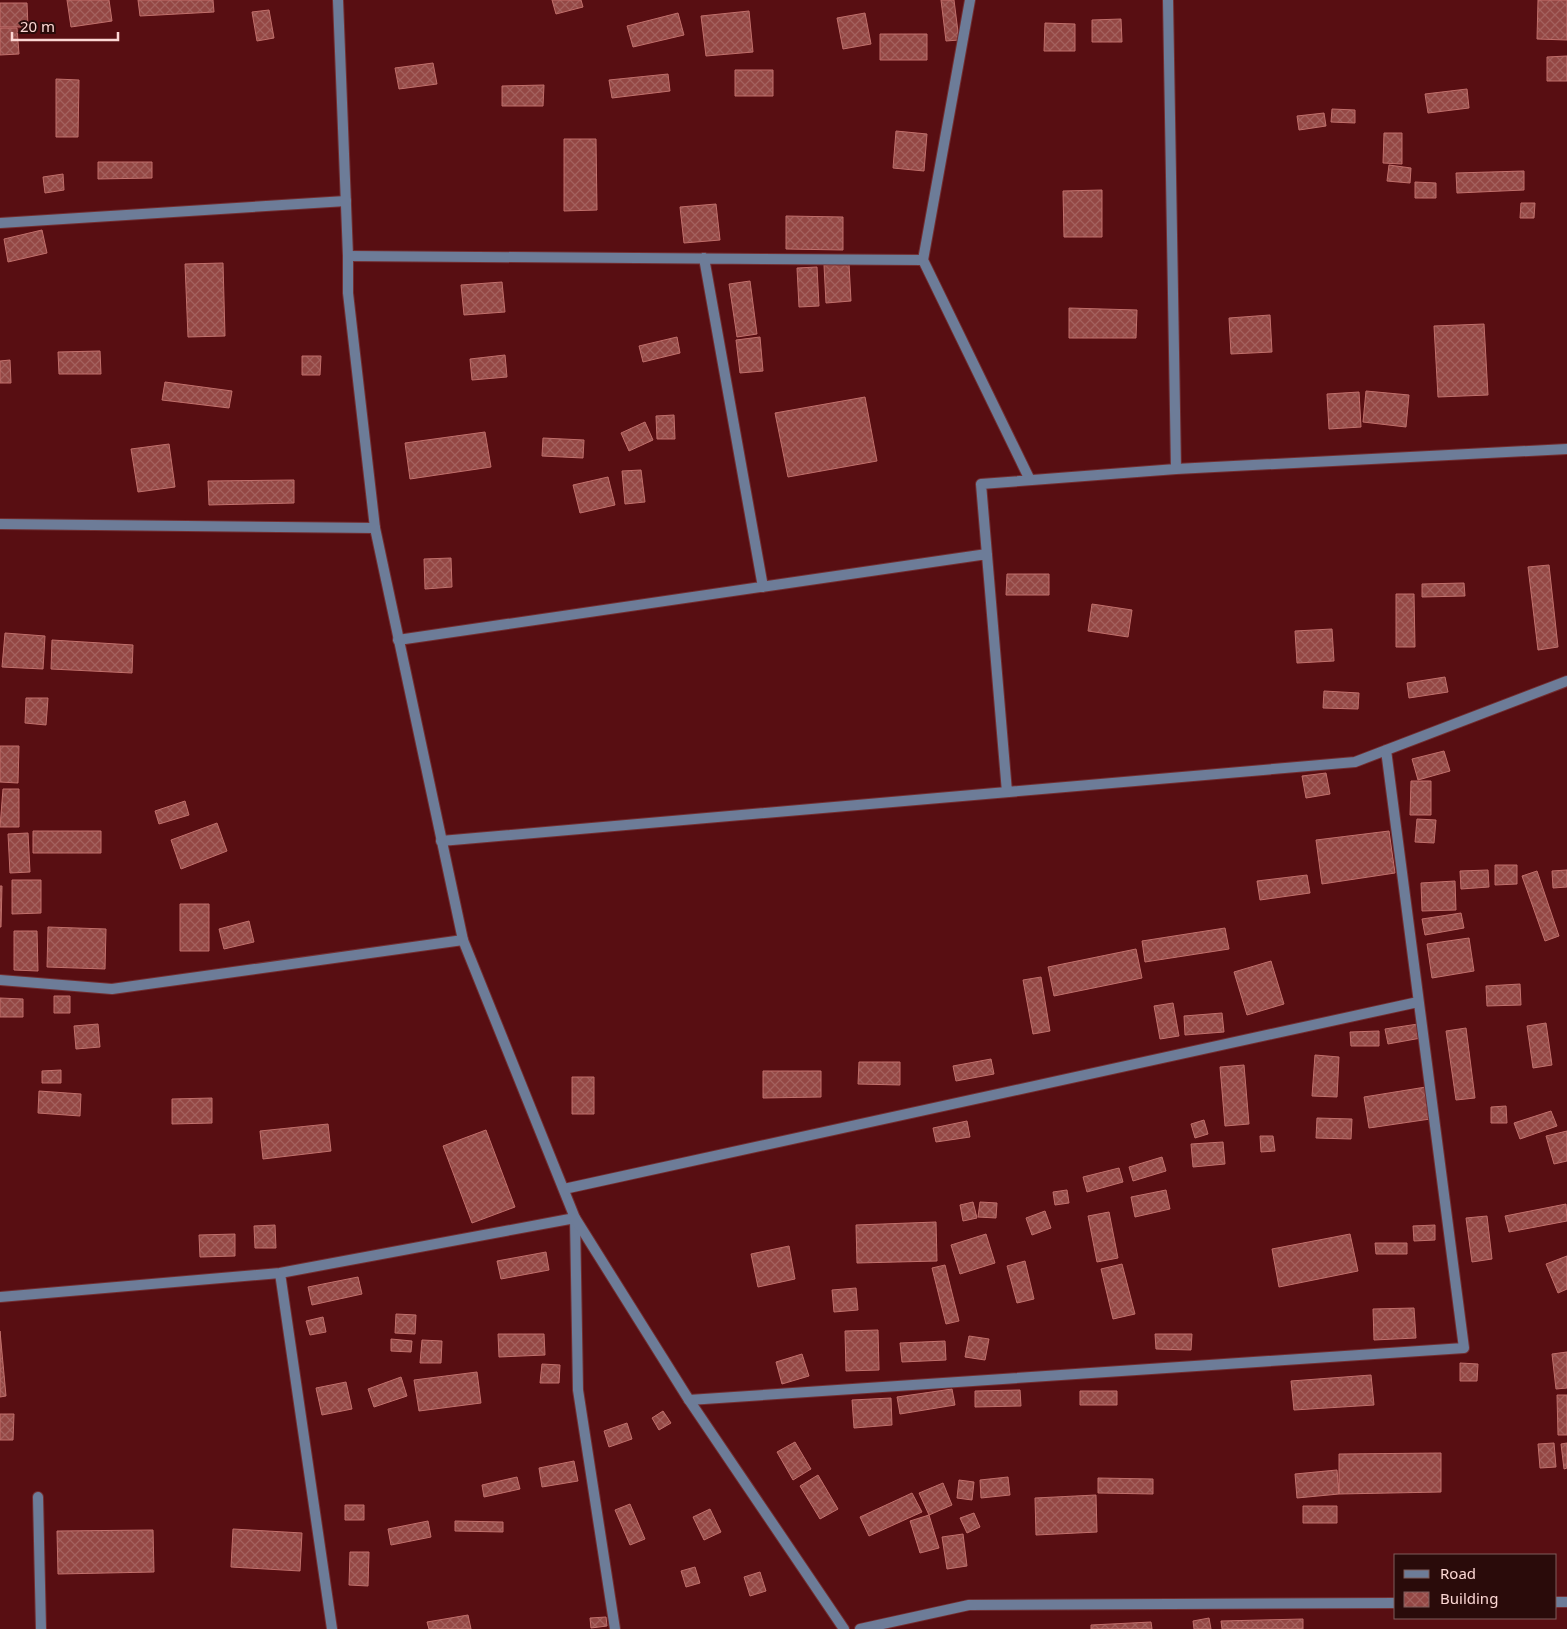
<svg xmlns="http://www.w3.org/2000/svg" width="1567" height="1629" font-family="'Noto Sans',sans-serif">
<defs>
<pattern id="building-cross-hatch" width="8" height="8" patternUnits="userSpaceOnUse" patternTransform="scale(1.25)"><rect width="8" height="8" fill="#944744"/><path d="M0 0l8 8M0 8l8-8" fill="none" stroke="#a4615e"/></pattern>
</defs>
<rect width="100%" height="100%" fill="#580e12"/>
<!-- building -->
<path fill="url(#building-cross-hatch)" stroke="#c16f6b" d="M 67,0 L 109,0 L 112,21 L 71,27 Z
M 138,0 L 213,0 L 214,12 L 140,16 Z
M 552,0 L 581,0 L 583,7 L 556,14 Z
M 941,0 L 954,0 L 959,40 L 946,41 Z
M 1538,0 L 1567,0 L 1567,40 L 1537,39 Z
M 0,3 L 27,3 L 28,27 L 0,27 Z
M 269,10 L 274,38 L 257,41 L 252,12 Z
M 749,11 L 753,52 L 706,56 L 701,16 Z
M 678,13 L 684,35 L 633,47 L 627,26 Z
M 865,13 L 871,44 L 843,49 L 837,18 Z
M 1121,19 L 1122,42 L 1092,42 L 1092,20 Z
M 1045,23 L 1075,24 L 1075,51 L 1044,51 Z
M 0,28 L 17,28 L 19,54 L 0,55 Z
M 880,34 L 927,34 L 927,60 L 880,60 Z
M 1567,56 L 1567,81 L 1547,81 L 1547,57 Z
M 433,63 L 437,84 L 399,89 L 395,68 Z
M 735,70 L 773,70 L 773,96 L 735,96 Z
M 668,74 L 670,91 L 612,98 L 609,80 Z
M 56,79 L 79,80 L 78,137 L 56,137 Z
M 544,85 L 543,106 L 502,106 L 502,86 Z
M 1467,89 L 1469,108 L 1428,113 L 1425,94 Z
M 1332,109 L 1355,110 L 1355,123 L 1331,122 Z
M 1324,113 L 1326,126 L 1299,130 L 1297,116 Z
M 896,131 L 927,134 L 924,171 L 893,168 Z
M 1384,133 L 1402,133 L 1402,164 L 1383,163 Z
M 564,139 L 596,139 L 597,210 L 564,211 Z
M 98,162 L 152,162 L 152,178 L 98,179 Z
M 1389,165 L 1411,168 L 1410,183 L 1387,181 Z
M 1524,171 L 1524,190 L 1457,193 L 1456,173 Z
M 63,174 L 64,190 L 45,193 L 43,177 Z
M 1415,182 L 1436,183 L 1436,198 L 1415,198 Z
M 1102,190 L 1102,237 L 1064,237 L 1063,191 Z
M 1521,203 L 1535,203 L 1534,218 L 1520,218 Z
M 716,204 L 720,240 L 684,243 L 680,207 Z
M 786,216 L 843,217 L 843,250 L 786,249 Z
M 42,230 L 47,253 L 8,262 L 4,239 Z
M 223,263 L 225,336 L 188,337 L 185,264 Z
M 849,264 L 851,301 L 826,303 L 824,265 Z
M 817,267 L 819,306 L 799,307 L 797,268 Z
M 750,281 L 757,334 L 737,337 L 729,284 Z
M 502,282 L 505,312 L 464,315 L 461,285 Z
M 1069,308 L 1137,310 L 1136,338 L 1069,338 Z
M 1270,315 L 1272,352 L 1231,354 L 1229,318 Z
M 1484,324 L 1488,395 L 1438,397 L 1434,326 Z
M 677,337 L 680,353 L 643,362 L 639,346 Z
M 760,337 L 763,371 L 740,373 L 736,340 Z
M 100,351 L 101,374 L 59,374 L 58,352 Z
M 505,355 L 507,377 L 472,380 L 470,359 Z
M 302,356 L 321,356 L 320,375 L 302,375 Z
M 10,360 L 11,383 L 0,383 L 0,361 Z
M 165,382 L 232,391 L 229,408 L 162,400 Z
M 1366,391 L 1409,395 L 1406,427 L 1363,422 Z
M 1359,392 L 1361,427 L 1329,429 L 1327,394 Z
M 865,397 L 877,461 L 788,477 L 775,413 Z
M 674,415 L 675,439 L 657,439 L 656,416 Z
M 645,422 L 653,440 L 629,451 L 621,433 Z
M 485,432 L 491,467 L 410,479 L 405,443 Z
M 543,438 L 584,440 L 583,458 L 542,456 Z
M 169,444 L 175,487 L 138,492 L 131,449 Z
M 641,470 L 645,502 L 625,504 L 622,471 Z
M 608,477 L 615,505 L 580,513 L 573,485 Z
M 294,480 L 294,503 L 209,505 L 208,481 Z
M 451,558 L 452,587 L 425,589 L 424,559 Z
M 1549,565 L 1558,647 L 1538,650 L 1528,567 Z
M 1007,574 L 1049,574 L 1049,595 L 1006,595 Z
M 1464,583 L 1465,596 L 1422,597 L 1422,584 Z
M 1396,594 L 1414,594 L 1415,647 L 1396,647 Z
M 1092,604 L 1132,610 L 1128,637 L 1088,631 Z
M 1332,629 L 1334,661 L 1297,663 L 1295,631 Z
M 5,633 L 45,636 L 43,669 L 2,667 Z
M 52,640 L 133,645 L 132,673 L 51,669 Z
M 1445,677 L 1448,692 L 1409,698 L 1407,683 Z
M 1324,691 L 1359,693 L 1358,709 L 1323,708 Z
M 26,698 L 48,698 L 46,725 L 25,723 Z
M 0,746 L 19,746 L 18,783 L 0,782 Z
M 1444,751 L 1450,771 L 1418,780 L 1412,759 Z
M 1326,773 L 1330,794 L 1306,798 L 1302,776 Z
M 1411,781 L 1431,781 L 1431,815 L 1410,815 Z
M 3,789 L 19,789 L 19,827 L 0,827 Z
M 185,801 L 189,815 L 159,824 L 155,811 Z
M 1417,819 L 1436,820 L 1434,843 L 1415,842 Z
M 217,823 L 227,851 L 181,869 L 171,840 Z
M 33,831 L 101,831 L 101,853 L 33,853 Z
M 1389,831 L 1395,873 L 1322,884 L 1316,840 Z
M 28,833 L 30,872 L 10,873 L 8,834 Z
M 1495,865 L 1517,865 L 1517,884 L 1495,885 Z
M 1488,870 L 1489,887 L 1461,889 L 1460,871 Z
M 1567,870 L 1567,887 L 1553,888 L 1552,871 Z
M 1537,871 L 1559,936 L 1545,941 L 1522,876 Z
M 1307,875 L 1310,893 L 1260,900 L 1257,881 Z
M 12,880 L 41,880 L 41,913 L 12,914 Z
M 1455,881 L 1456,910 L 1422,911 L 1421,883 Z
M 0,886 L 2,886 L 1,927 L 0,927 Z
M 180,904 L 209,904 L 209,951 L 180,951 Z
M 1461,913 L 1464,928 L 1425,935 L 1422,919 Z
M 249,921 L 254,942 L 224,949 L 219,929 Z
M 48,927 L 106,929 L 105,969 L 47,967 Z
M 1225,928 L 1229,949 L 1145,962 L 1142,941 Z
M 14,931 L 37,931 L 38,971 L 14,970 Z
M 1469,938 L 1474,971 L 1432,978 L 1427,944 Z
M 1136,949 L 1142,978 L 1054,996 L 1048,967 Z
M 1271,961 L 1284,1004 L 1247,1015 L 1234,972 Z
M 1041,977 L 1050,1031 L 1033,1034 L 1023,980 Z
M 1520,984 L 1521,1005 L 1487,1006 L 1486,986 Z
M 54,996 L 70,996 L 70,1013 L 54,1013 Z
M 0,998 L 23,999 L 23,1017 L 0,1017 Z
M 1173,1003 L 1179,1036 L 1160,1039 L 1154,1006 Z
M 1222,1013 L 1224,1032 L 1185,1035 L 1184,1016 Z
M 1546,1023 L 1552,1065 L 1533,1068 L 1527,1026 Z
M 98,1024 L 100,1047 L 76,1049 L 74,1026 Z
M 1418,1024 L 1421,1038 L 1388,1044 L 1385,1029 Z
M 1466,1028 L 1475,1098 L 1456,1100 L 1446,1031 Z
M 1379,1031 L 1379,1046 L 1351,1046 L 1350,1032 Z
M 1315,1055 L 1339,1057 L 1337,1097 L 1312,1096 Z
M 991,1059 L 994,1074 L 956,1081 L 953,1066 Z
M 859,1062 L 900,1062 L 900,1085 L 858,1084 Z
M 1244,1065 L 1249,1124 L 1225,1126 L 1220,1067 Z
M 61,1070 L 61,1083 L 42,1083 L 42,1071 Z
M 763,1071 L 821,1071 L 821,1097 L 763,1098 Z
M 572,1077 L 594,1077 L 594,1114 L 572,1114 Z
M 1432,1086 L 1437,1118 L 1369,1128 L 1364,1097 Z
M 39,1091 L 81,1094 L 80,1116 L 38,1113 Z
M 212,1098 L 212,1123 L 172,1124 L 172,1099 Z
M 1506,1106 L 1507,1123 L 1491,1123 L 1491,1107 Z
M 1551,1111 L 1557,1126 L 1520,1139 L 1514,1123 Z
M 1317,1118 L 1352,1119 L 1351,1139 L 1316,1138 Z
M 1204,1120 L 1208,1134 L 1195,1138 L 1191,1124 Z
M 967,1121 L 970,1137 L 936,1142 L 933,1128 Z
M 328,1124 L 331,1151 L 263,1159 L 260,1131 Z
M 486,1130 L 515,1207 L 472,1223 L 443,1146 Z
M 1567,1131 L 1567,1161 L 1554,1164 L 1546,1136 Z
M 1260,1136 L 1273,1136 L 1275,1151 L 1261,1152 Z
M 1223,1142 L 1225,1164 L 1193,1167 L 1191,1144 Z
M 1162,1157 L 1166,1171 L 1133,1181 L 1129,1167 Z
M 1119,1168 L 1123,1182 L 1087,1192 L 1083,1177 Z
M 1067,1190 L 1069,1203 L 1055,1205 L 1053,1192 Z
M 1166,1190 L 1170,1209 L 1135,1217 L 1131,1197 Z
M 973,1202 L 977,1218 L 963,1221 L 960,1205 Z
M 980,1202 L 997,1203 L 996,1218 L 978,1217 Z
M 1566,1204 L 1567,1221 L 1509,1232 L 1505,1216 Z
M 1045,1211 L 1051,1228 L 1032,1235 L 1026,1218 Z
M 1109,1212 L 1118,1258 L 1097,1262 L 1088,1216 Z
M 1487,1216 L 1492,1259 L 1472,1262 L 1466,1218 Z
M 936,1222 L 937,1261 L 857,1263 L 856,1225 Z
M 275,1225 L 276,1248 L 255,1248 L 254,1226 Z
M 1435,1225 L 1435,1240 L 1414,1241 L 1413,1226 Z
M 235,1234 L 235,1256 L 200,1257 L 199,1235 Z
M 986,1234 L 995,1263 L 960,1274 L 951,1245 Z
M 1350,1234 L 1358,1271 L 1279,1287 L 1272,1249 Z
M 1375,1243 L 1407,1243 L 1407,1254 L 1376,1254 Z
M 789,1246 L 795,1279 L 758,1287 L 751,1254 Z
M 546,1252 L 549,1270 L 501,1279 L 497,1261 Z
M 1567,1256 L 1567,1289 L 1558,1293 L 1546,1264 Z
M 1025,1261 L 1034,1299 L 1017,1303 L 1007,1266 Z
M 1122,1264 L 1135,1314 L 1113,1319 L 1101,1269 Z
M 945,1265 L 959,1321 L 946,1324 L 932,1268 Z
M 358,1277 L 362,1294 L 312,1305 L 308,1287 Z
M 856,1288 L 858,1310 L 834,1312 L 832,1290 Z
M 1414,1308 L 1416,1338 L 1374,1340 L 1373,1309 Z
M 396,1314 L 416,1315 L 415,1334 L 395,1333 Z
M 323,1317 L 326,1332 L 310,1335 L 306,1321 Z
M 878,1330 L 879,1370 L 846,1371 L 845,1331 Z
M 0,1331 L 6,1396 L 0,1397 Z
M 498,1334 L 544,1334 L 545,1355 L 499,1357 Z
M 1155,1334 L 1192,1334 L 1191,1350 L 1156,1349 Z
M 969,1336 L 989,1339 L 985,1360 L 965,1357 Z
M 391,1339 L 412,1341 L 411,1352 L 391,1351 Z
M 422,1340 L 442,1341 L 441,1363 L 420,1363 Z
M 945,1341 L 946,1360 L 902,1362 L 900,1343 Z
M 1567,1352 L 1567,1388 L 1556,1389 L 1552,1354 Z
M 802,1354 L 809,1376 L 782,1384 L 776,1362 Z
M 1460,1363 L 1478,1364 L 1477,1381 L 1460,1381 Z
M 542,1364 L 560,1365 L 559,1383 L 540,1383 Z
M 477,1372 L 481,1403 L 419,1411 L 414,1380 Z
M 1371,1375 L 1374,1405 L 1294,1410 L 1291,1381 Z
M 401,1377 L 407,1396 L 374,1407 L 368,1389 Z
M 346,1382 L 352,1409 L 322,1415 L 316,1388 Z
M 952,1389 L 955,1405 L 900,1414 L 897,1397 Z
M 1020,1390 L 1021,1406 L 975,1407 L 975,1391 Z
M 1080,1391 L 1117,1391 L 1117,1405 L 1080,1405 Z
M 1557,1395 L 1567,1395 L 1567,1435 L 1558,1435 Z
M 891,1398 L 892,1425 L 854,1428 L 852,1400 Z
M 663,1411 L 671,1423 L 659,1430 L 652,1418 Z
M 0,1414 L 14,1414 L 13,1440 L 0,1440 Z
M 627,1423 L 632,1439 L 609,1447 L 604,1431 Z
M 795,1442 L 811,1469 L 793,1480 L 777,1452 Z
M 1554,1443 L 1556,1467 L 1540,1468 L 1538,1444 Z
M 1567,1443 L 1567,1468 L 1564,1469 L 1561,1444 Z
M 1441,1453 L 1441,1492 L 1339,1494 L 1339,1454 Z
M 574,1461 L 578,1481 L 542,1487 L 539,1468 Z
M 1337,1470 L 1339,1494 L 1297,1498 L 1295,1474 Z
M 818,1475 L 838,1509 L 820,1519 L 800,1486 Z
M 517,1477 L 520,1489 L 484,1497 L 482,1485 Z
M 1008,1477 L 1010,1495 L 981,1498 L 980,1480 Z
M 1098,1478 L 1153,1479 L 1153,1494 L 1098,1493 Z
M 959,1480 L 974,1482 L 972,1500 L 957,1498 Z
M 943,1483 L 952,1505 L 929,1515 L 919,1493 Z
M 912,1493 L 922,1512 L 869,1536 L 860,1517 Z
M 1096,1495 L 1097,1532 L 1036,1535 L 1035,1498 Z
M 630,1504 L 645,1539 L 630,1545 L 615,1510 Z
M 345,1505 L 364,1505 L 364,1520 L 345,1520 Z
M 1303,1506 L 1337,1506 L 1337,1523 L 1303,1523 Z
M 710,1509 L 721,1532 L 704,1540 L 693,1517 Z
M 974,1513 L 980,1527 L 967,1533 L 960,1518 Z
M 929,1515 L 939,1548 L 920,1553 L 910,1521 Z
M 428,1521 L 431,1537 L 391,1545 L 388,1529 Z
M 455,1521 L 503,1522 L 503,1532 L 455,1531 Z
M 233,1529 L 302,1533 L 300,1571 L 231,1567 Z
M 153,1530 L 154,1572 L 58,1574 L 57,1531 Z
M 963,1534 L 967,1566 L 947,1569 L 942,1537 Z
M 350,1552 L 369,1552 L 368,1586 L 349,1585 Z
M 695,1567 L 700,1583 L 686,1587 L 681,1571 Z
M 760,1572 L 766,1591 L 750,1596 L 744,1577 Z
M 468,1615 L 471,1629 L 429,1629 L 427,1622 Z
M 606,1617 L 607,1626 L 591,1628 L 590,1618 Z
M 1209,1618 L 1211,1629 L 1194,1629 L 1193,1621 Z
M 1303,1619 L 1303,1629 L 1222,1629 L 1221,1621 Z
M 1151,1622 L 1152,1629 L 1091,1629 L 1091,1625 Z"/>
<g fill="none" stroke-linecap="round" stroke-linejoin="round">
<!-- minor casing -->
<g stroke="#722e31" stroke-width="12">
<path id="minor" d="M 970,0 L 923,260 L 1030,480
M 1168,0 L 1176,469
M 0,223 L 346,201
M 348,256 L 923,260
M 704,258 L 763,587
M 0,524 L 375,528
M 398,640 L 987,554
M 1007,792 L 981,484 L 1176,469 L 1567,449
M 441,841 L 1355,762 L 1567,681
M 0,980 L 112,989 L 463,940
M 564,1189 L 1418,1002
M 280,1273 L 332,1629
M 0,1297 L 280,1273 L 575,1218 L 578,1390 L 615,1629
M 689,1400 L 1464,1348 L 1386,750
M 38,1497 L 41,1629
M 1556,1602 L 1567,1602
M 860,1629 L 969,1605 L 1396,1603"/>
</g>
<!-- tertiary casing -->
<g stroke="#722e31" stroke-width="12">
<path id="tertiary" d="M 338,0 L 348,256 L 348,293 L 375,528 L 463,940 L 575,1218 L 689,1400 L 844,1629"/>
</g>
<!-- minor -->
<use href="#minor" stroke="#6d7c98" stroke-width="10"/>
<!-- tertiary -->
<use href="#tertiary" stroke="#6d7c98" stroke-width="10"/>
</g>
<!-- legend -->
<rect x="1394" y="1554" width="162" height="65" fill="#2a0b0a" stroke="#7e5d5b"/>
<rect x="1404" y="1570" width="25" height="8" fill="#6d7c98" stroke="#7e5d5b"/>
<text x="1440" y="1579" font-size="15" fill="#fcd7d4">Road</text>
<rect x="1404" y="1592" width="25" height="15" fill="url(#building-cross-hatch)" stroke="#7e5d5b"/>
<text x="1440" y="1604" font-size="15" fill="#fcd7d4">Building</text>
<!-- scale -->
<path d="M12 32v8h106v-8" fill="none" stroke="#fcd7d4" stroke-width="2.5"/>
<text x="20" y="32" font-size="15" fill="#fcd7d4" stroke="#2a0b0a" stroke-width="4" paint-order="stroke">20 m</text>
</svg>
